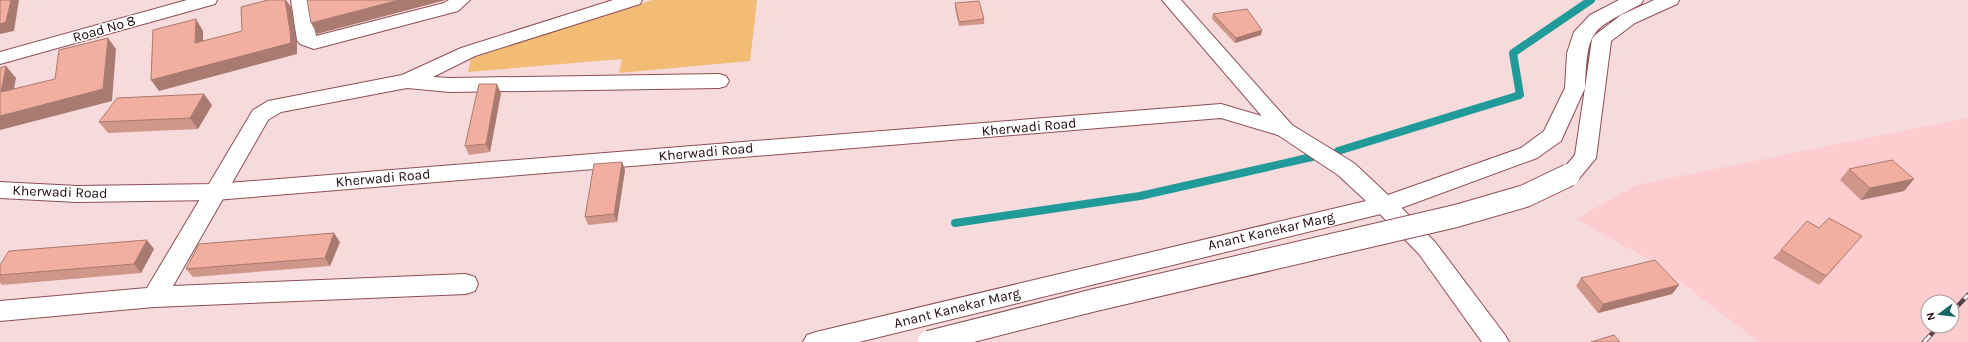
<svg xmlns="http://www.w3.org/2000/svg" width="1968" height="342" font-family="Karla,sans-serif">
<rect width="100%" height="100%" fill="#f7dadc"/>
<!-- built -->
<path fill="#fccccf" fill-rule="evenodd" d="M 1968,118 L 1968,342 L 1759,342 L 1657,264 L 1576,219 L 1636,185 ZM 1928,302 L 1952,302 L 1952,326 L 1928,326 Z"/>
<!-- green -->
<path fill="#f2bc75" d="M 653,0 L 757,0 L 750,61 L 619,73 L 622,59 L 468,72 L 471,58 Z"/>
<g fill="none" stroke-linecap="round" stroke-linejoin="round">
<!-- stream -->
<path stroke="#219b99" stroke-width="8" d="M 1338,151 L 1520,95 L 1513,53 L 1591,0
M 955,223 L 1140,196 L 1312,157"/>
<!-- street casing -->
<g stroke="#8d4f56" stroke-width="2">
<path id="street" d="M 187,0 L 217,0 L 215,4 L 0,64 L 0,52 Z
M 291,0 L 309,0 L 316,36 L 444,3 L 449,0 L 470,0 L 458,11 L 314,49 L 300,44 L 297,40 Z
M 613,0 L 642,0 L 640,4 L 475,56 L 433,77 L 450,78 L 719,74 L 726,76 L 729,81 L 726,86 L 719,88 L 450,92 L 407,88 L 281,112 L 268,120 L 173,286 L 466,274 L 475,277 L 478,284 L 475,291 L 466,294 L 154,307 L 0,321 L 0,301 L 147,288 L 253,110 L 268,101 L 402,75 L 461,48 Z
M 1162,0 L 1181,0 L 1292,125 L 1296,130 L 1292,135 L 1285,137 L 1278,135 Z
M 1385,197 L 1393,199 L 1435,242 L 1505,335 L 1509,342 L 1482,342 L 1419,254 L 1377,211 L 1374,205 L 1377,199 Z"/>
</g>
<!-- secondary casing -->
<g stroke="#8d4f56" stroke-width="2">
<path id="secondary" d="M 1619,0 L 1643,0 L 1641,4 C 1589,31 1588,29 1585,88 L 1592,39 L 1595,35 L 1621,15 L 1654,0 L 1679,0 L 1677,4 L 1635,23 L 1611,41 L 1596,158 L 1577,181 L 1569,183 L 1561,181 L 1558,175 L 1575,155 L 1585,88 L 1561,141 L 1537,158 L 1393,211 L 859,342 L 803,342 L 807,335 L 816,332 L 1366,201 L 1338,175 L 1278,135 L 1221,118 L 215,200 L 77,202 L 0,198 L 0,182 L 77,186 L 215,184 L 1221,104 L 1292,125 L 1354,163 L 1388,195 L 1521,148 L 1544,131 L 1565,88 L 1567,53 L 1574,32 L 1590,15 Z"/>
</g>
<!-- street -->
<use href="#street" fill="#fff" fill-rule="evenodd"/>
<!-- secondary -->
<use href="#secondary" fill="#fff" fill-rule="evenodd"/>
<!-- rail casing -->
<g stroke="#5b4245" stroke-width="4.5">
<path id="rail" d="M 1952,312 L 1968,295
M 1924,342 L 1939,326"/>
</g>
<!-- rail -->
<use href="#rail" stroke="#fff" stroke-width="3" stroke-dasharray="9" stroke-linecap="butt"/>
<!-- secondary-bridge casing -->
<g stroke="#8d4f56" stroke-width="24" stroke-linecap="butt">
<path id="secondary-bridge" d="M 929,342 L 1095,300 L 1456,216 L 1525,196 L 1569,175"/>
</g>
<!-- secondary-bridge -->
<use href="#secondary-bridge" stroke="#fff" stroke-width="22"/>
</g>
<!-- wall -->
<path fill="#d09689" d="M 955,3 L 984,19 L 984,24 L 959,26 L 955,8 Z
M 1213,14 L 1262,30 L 1261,35 L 1235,43 L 1212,19 Z
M 501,93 L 490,152 L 469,155 L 465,146 Z
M 212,105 L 198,129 L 108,133 L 99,122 Z
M 622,162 L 625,170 L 617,222 L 588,225 L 585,217 Z
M 1849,169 L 1914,179 L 1904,191 L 1861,200 L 1840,180 Z
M 1819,228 L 1862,236 L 1819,285 L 1773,258 L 1781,250 Z
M 340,242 L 330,266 L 193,277 L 186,269 Z
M 154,249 L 141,273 L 2,285 L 0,283 L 0,275 Z
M 1581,278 L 1679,285 L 1672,294 L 1598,313 L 1576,286 Z"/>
<!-- shaded-wall -->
<path fill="#a97a6f" d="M 11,0 L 19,0 L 14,31 L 0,34 L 0,24 Z
M 285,0 L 286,0 L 291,7 L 297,42 L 297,54 L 159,91 L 151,80 L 290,31 Z
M 399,0 L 446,0 L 317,34 L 311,23 Z
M 196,19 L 203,31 L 203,54 L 195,43 Z
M 1262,30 L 1261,35 L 1235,43 L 1236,38 Z
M 108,38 L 116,49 L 112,101 L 0,130 L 0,116 L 103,89 Z
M 6,66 L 16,78 L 11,104 L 1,92 Z
M 497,84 L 501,93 L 490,152 L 486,144 Z
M 204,94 L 212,105 L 198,129 L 190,118 Z
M 622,162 L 625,170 L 617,222 L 614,214 Z
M 1914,179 L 1904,191 L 1861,200 L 1870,188 Z
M 334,233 L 340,242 L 330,266 L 325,258 Z
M 147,240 L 154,249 L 141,273 L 134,264 Z
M 1679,285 L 1672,294 L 1598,313 L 1603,304 Z"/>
<!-- building -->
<path fill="#f2ae9f" stroke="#a97a6f" d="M 0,0 L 11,0 L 6,22 L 0,24 Z
M 268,0 L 285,0 L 290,31 L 291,43 L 151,80 L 153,30 L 196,19 L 195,43 L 242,31 L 241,7 Z
M 307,0 L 399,0 L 311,23 Z
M 979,1 L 984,19 L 959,22 L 955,3 Z
M 1247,9 L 1262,30 L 1236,38 L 1213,14 Z
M 108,38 L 103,89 L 0,116 L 0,68 L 6,66 L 1,92 L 55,79 L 59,50 Z
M 479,84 L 497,84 L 486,144 L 465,146 Z
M 204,94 L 190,118 L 99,122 L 117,98 Z
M 1892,160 L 1914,179 L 1870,188 L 1849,169 Z
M 622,162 L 614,214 L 585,217 L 594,164 Z
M 1829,218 L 1862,236 L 1826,276 L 1781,250 L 1807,221 L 1819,228 Z
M 334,233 L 325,258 L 186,269 L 199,244 Z
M 147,240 L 134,264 L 0,275 L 0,265 L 9,251 Z
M 1655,260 L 1679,285 L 1603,304 L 1581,278 Z
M 1614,335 L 1620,342 L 1591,342 Z"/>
<g text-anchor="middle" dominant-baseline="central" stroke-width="3" stroke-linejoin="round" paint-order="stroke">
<!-- street labels -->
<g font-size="14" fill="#21090d" stroke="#fff">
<text transform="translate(104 29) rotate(-16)">Road No 8</text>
<text transform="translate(1029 127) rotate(-5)">Kherwadi Road</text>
<text transform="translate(706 152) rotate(-5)">Kherwadi Road</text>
<text transform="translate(383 178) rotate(-5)">Kherwadi Road</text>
<text transform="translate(60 192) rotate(2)">Kherwadi Road</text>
<text transform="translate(1271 231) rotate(-13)">Anant Kanekar Marg</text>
<text transform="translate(957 308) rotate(-14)">Anant Kanekar Marg</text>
</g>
</g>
<!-- north arrow -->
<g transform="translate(1940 314) rotate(255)"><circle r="19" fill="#ffffff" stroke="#a69d9e"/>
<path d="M0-3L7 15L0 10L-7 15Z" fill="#166463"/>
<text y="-6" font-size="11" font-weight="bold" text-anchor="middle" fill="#21090d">N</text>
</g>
</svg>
